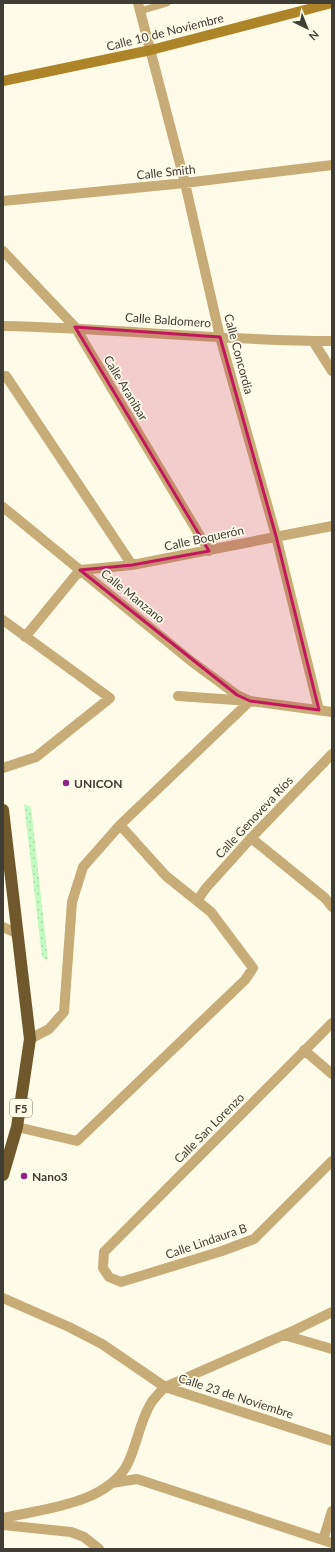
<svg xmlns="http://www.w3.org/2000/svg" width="335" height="1552" font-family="Lato,sans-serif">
<defs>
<pattern id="grass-dots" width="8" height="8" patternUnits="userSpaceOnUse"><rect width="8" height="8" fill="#c2fac1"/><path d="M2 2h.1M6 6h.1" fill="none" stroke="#a8d7a6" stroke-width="1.8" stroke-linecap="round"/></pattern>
</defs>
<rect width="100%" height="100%" fill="#fffbe9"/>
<!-- grass -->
<path fill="url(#grass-dots)" d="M 24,804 L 31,807 L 48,961 L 42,957 Z"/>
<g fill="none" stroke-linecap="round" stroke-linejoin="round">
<!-- lane -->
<path stroke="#c7ac77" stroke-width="7" d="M 140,11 L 167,3"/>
<!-- street -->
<path stroke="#c7ac77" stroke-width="10" d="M 138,3 L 185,183 L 220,337 L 276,536 L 319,710
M 3,201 L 185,183 L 332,165
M 3,251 L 75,327 L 209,551
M 3,326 C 113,328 222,341 332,341
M 313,341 L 332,371
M 3,378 L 6,376 L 132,565
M 3,507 L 191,661 L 237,695 L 250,701
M 3,620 L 110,698 L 36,757 L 3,768
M 25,637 L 80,570 L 132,565 L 332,526
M 178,696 L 250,701 L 332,712
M 251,838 L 325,898 L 332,907
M 197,901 L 206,888 L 251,838 L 332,754
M 3,927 L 18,934
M 332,1023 L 104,1252 L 103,1268 L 109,1277 L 121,1282 L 222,1251 L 254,1239 L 332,1161
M 30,1039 L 49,1029 L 64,1012 L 72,902 L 83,867 L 120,825 L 250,701
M 304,1050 L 332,1074
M 17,1127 L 77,1141 L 245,980 L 253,968 L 211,912 L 166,876 L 120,825
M 3,1298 L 69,1327 L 102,1344 L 165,1387 L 295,1330 L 332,1312
M 284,1335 L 332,1349
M 112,1483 L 137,1479 L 332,1543
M 3,1518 C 43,1509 108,1504 128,1463 C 137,1444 140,1421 151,1403 C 155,1397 160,1392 165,1387 L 332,1441
M 3,1525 L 71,1532 L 84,1537 L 99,1549
M 323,1540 L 332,1511"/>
<!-- secondary -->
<path stroke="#ad8528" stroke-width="10" d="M 3,81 L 151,50 L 332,3"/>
<!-- highway -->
<path stroke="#6f592c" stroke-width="12" d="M 3,810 L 30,1039 L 17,1127 L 3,1175"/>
</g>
<!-- marked area -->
<path fill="#c2185b" fill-opacity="0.2" stroke="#c2185b" stroke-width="3" stroke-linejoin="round" d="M 75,327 L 220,337 L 276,536 L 319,710 L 250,701 L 237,695 L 80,570 L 132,565 L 209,551 Z"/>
<!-- markers -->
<g fill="#902386" stroke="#fffbe9" stroke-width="1.5">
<circle cx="66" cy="783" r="4"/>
<circle cx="24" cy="1176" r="4"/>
</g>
<g text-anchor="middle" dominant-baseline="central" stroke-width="3.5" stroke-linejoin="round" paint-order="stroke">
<!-- shield labels -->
<rect fill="#fffbe9" stroke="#79766a" stroke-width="1" x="10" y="1099" width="22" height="18" rx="3"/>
<g font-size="11" font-weight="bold" fill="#3f3d34">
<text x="21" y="1108">F5</text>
</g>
<!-- street labels -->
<g font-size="12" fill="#3f3d34" stroke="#fffbe9">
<text transform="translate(165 32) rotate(-14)">Calle 10 de Noviembre</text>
<text transform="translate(166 172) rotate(-6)">Calle Smith</text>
<text transform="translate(168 320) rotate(4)">Calle Baldomero</text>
<text transform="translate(239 354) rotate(75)">Calle Concordia</text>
<text transform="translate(126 388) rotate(59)">Calle Aranibar</text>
<text transform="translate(204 538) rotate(-12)">Calle Boquerón</text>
<text transform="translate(133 596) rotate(39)">Calle Manzano</text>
<text transform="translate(254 817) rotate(-47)">Calle Genoveva Ríos</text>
<text transform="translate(209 1128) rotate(-45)">Calle San Lorenzo</text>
<text transform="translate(206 1241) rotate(-19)">Calle Lindaura B</text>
<text transform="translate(236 1396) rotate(18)">Calle 23 de Noviembre</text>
</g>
<!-- poi labels -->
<g font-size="12" font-weight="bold" fill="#3f3d34" stroke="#fffbe9" text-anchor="start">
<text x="74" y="783">UNICON</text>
<text x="32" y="1176">Nano3</text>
</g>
</g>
<!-- border -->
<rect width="335" height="1552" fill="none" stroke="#3f3d34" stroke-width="8"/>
<!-- north arrow -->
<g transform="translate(307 28) rotate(137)" stroke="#fffbe9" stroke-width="3" paint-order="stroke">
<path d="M0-3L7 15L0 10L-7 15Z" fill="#3f3d34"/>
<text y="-6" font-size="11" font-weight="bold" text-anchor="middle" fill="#3f3d34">N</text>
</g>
</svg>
